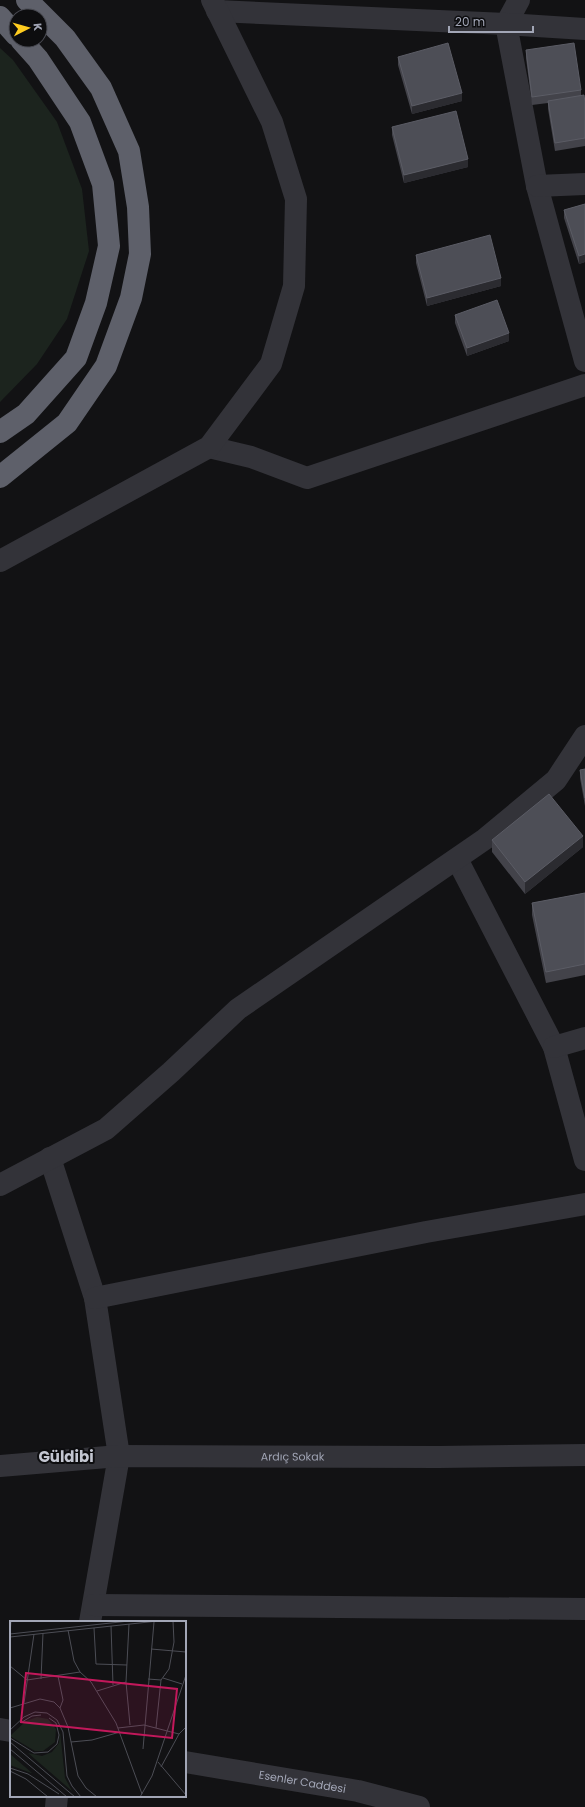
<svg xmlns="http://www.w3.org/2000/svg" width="585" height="1807" font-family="Poppins,sans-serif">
<rect width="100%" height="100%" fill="#121214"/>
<!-- green -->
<path fill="#1c241e" d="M 0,48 L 13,60 L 57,122 L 82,189 L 89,251 L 67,319 L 37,364 L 0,402 Z"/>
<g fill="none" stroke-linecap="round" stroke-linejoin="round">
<!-- minor -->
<g stroke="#333339" stroke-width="22">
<path d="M 519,0 L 506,24 L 537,186 L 585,361"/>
<path d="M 217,11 L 506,24 L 585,29"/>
<path d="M 537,186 L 585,184"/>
<path d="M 209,447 L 251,457 L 307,478 L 585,385"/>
<path d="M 0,561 L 209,447 L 271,364 L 294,286 L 296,199 L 272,122 L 212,0"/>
<path d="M 457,859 L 554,1047 L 585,1160"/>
<path d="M 554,1047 L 585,1038"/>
<path d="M 50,1158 L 95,1298 L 119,1456 L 90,1622"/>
<path d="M 0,1185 L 106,1129 L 171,1072 L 238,1009 L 485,839 L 556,780 L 585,736"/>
<path d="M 95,1298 L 426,1232 L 585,1204"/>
<path id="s1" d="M 0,1466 L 119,1456 L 439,1457 L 585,1455"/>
<path d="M 94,1605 L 585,1609"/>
<path d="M 0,1729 L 11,1731"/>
<path id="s2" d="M 185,1762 L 358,1791 L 419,1807"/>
<path d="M 56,1807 L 57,1796"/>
</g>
<!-- highway -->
<path stroke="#5e606a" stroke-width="22" d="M 0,17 L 16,35
M 0,432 L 26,414 L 76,358 L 96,303 L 109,246 L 103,184 L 80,122 L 38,59 L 21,40
M 0,477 L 67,423 L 106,366 L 131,298 L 140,254 L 138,207 L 129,151 L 101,88 L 65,38 L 27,0"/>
</g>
<!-- wall -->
<path fill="#43434a" d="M 526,50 L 581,90 L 581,96 L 585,103 L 585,146 L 555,151 L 548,109 L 548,103 L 532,105 L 526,58 Z
M 398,57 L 462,101 L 412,114 L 398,65 Z
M 392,127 L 468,167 L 404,183 L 392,135 Z
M 585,204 L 585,262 L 579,264 L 564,218 L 564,210 Z
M 416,255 L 501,286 L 427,306 L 416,263 Z
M 455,315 L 509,341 L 467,356 L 455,323 Z
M 585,769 L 585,806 L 580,778 L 580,770 Z
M 492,840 L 583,847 L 525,894 L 492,852 Z
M 585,893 L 585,975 L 546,983 L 532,915 L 532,903 Z"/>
<!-- shaded-wall -->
<path fill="#2b2b30" d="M 462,93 L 462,101 L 412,114 L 412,106 Z
M 468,159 L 468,167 L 404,183 L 404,175 Z
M 585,254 L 585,262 L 579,264 L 579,256 Z
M 501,278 L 501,286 L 427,306 L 427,298 Z
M 509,333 L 509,341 L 467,356 L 467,348 Z
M 583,836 L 583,847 L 525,894 L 525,882 Z"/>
<!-- building -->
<path fill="#4d4e56" stroke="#5b5c65" d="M 448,43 L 462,93 L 412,106 L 398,57 Z
M 574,43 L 581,90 L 532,97 L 526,50 Z
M 584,95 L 585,103 L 585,138 L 555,143 L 548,101 Z
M 456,111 L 468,159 L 404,175 L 392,127 Z
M 585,204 L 585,254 L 579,256 L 564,210 Z
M 490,235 L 501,278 L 427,298 L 416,255 Z
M 497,300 L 509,333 L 467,348 L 455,315 Z
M 585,769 L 585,798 L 580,770 Z
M 549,794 L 583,836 L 525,882 L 492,840 Z
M 585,893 L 585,964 L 546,972 L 532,903 Z"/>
<g text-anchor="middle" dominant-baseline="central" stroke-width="4" stroke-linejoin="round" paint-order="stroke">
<!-- street labels -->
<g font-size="11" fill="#a2a6b6" stroke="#0d0d0f">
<text stroke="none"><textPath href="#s1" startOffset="293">Ardıç Sokak</textPath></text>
<text stroke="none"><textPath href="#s2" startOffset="119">Esenler Caddesi</textPath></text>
</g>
<!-- district labels -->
<g font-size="15" font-weight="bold" fill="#c3c6d1" stroke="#0d0d0f">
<text x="66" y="1456">Güldibi</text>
</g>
</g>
<!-- overview -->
<g transform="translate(10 1621)">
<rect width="176" height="176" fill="#121214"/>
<path d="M 27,96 L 38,98 L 46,108 L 45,121 L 33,130 L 25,130 L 0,115 L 16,100 ZM 50,110 L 55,157 L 62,170 L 18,132 L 32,135 L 42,131 L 49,122 ZM 0,133 L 22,152 L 21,152 L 0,144 Z" fill="#1c241e"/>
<path fill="none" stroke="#4c4d55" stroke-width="1" d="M 119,3 L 116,61 L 120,104M 101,5 L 103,64M 84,7 L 86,43 L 117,44M 58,9 L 64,40 L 70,51 L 81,61 L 106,102 L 132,173M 0,13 L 1,0M 0,13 L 119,0M 0,16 L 148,0M 141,28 L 176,31M 0,45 L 17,59 L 70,51M 48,55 L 53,79 L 50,87M 153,57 L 172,63M 31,58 L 33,12M 138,58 L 151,59M 87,70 L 116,61M 14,82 L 24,13M 0,87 L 30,78 L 44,81 L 50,87 L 58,106 L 68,155 L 76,167 L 87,176M 12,101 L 22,95 L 31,94M 108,107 L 134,104 L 169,113 L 176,106M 146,107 L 151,59 L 159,48 L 164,21 L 163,0M 0,109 L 14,96 L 25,91 L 37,92 L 47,99 L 53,111 L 57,155 L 62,165 L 71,176M 0,117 L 24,132 L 38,131 L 47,123 L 49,114 L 46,102 L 39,97M 0,121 L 65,176M 61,121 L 82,119 L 110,111M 0,128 L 57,176M 133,128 L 144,1M 148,141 L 176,174M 151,146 L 169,113M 0,147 L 18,153 L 49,173M 0,150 L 16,158 L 38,176M 130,176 L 142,155 L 176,54"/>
<path fill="#c2185b" fill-opacity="0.15" stroke="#c2185b" stroke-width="2" d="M 16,52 L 167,68 L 162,117 L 11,101 Z"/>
<rect width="176" height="176" fill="none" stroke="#a2a6b6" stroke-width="2"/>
</g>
<!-- north arrow -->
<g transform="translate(28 28) rotate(84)"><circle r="19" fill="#0d0d0f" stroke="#494a52"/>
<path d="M0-3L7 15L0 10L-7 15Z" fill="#ffcc1f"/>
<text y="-6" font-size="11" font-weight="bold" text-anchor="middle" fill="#a2a6b6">K</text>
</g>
<!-- scale -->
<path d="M449 26v6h84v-6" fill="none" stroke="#a2a6b6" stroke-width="2"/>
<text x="455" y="26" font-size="12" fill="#a2a6b6" stroke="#0d0d0f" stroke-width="3" paint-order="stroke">20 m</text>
</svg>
